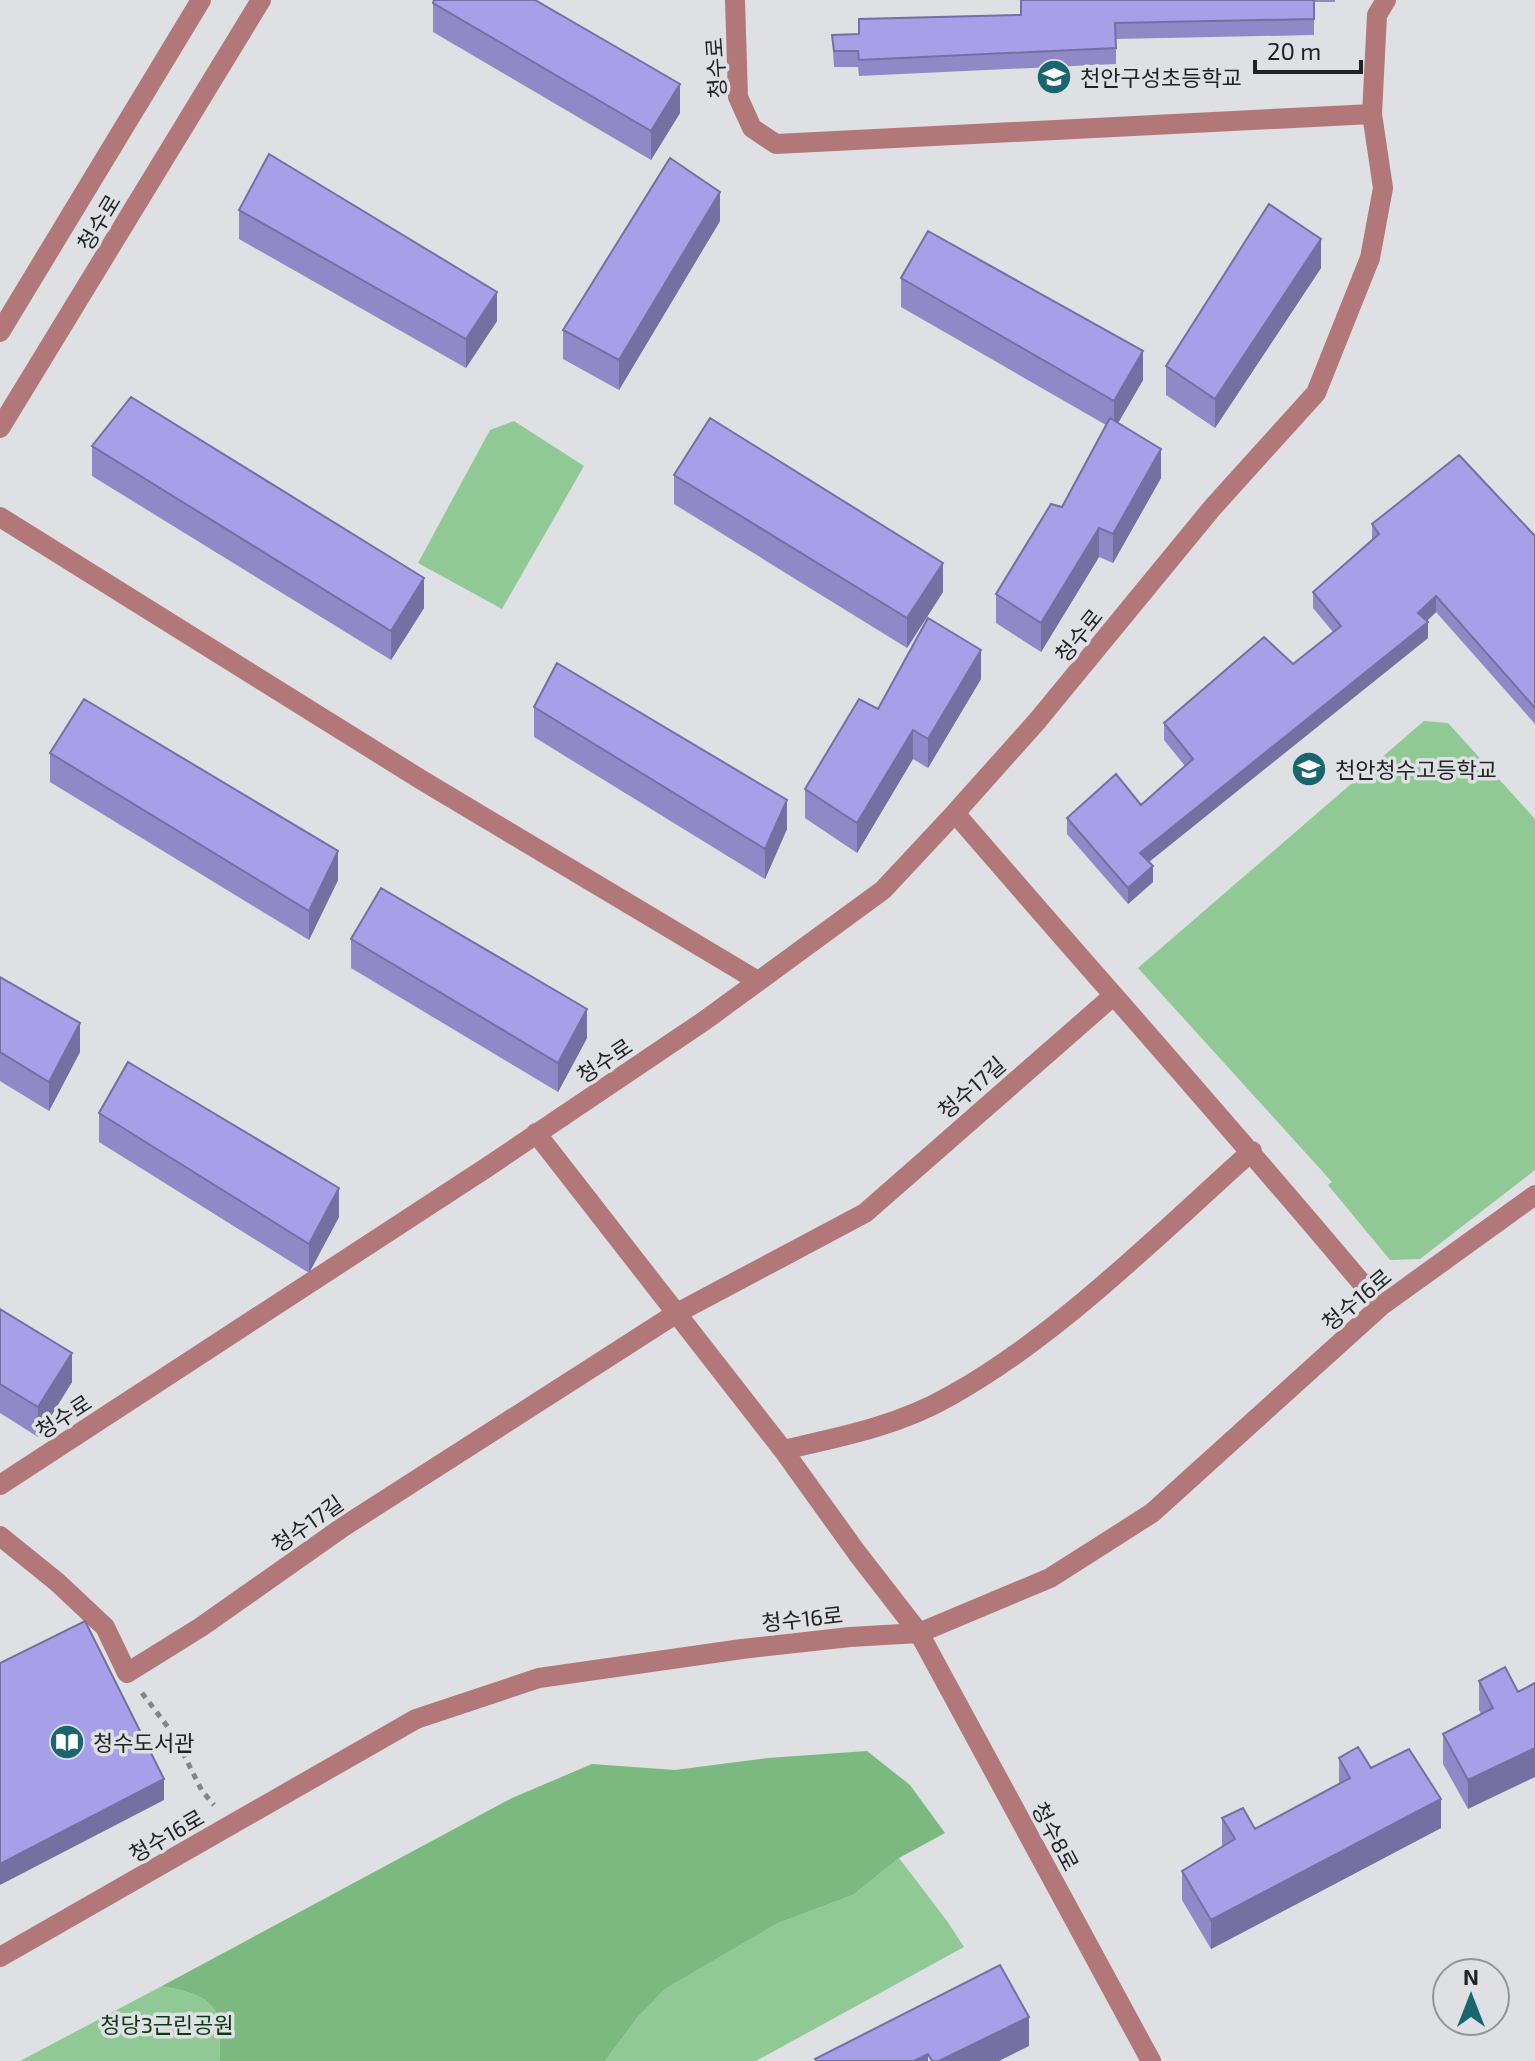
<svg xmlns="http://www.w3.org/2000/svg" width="1535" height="2061" font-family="'Exo 2','Noto Sans KR',sans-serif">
<rect width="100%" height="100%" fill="#dee0e4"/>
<!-- green -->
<path fill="#90c995" d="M 514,421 L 584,466 L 502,609 L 418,563 L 490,430 Z
M 1424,721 L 1448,723 L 1535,819 L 1535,1170 L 1420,1259 L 1390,1260 L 1328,1185 L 1332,1182 L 1138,968 Z
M 899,1858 L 947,1921 L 964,1947 L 756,2061 L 605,2061 L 637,2018 L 665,1989 L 778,1923 L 853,1895 Z
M 162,1986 C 183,1991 214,1994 219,2022 C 221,2031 219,2050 220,2061 L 20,2061 Z"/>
<!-- forest -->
<path fill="#7bb981" d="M 867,1751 L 910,1785 L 945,1833 L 899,1858 L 853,1895 L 778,1923 L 665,1989 L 637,2018 L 605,2061 L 220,2061 C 219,2050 221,2031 219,2022 C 214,1994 183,1991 162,1986 L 512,1798 L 592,1764 L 675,1770 L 768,1758 Z"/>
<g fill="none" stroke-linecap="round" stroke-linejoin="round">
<!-- path -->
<path stroke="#838487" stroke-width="5" stroke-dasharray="6 6" stroke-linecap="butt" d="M 142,1693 L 174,1735 L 202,1791 L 214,1805"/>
<!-- minor -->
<path stroke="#b27879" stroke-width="20" d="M 735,0 L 738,97 L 752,128 L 776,144 L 1372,114
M 0,332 L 201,0
M 0,428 L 261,0
M 0,517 L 420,779 L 758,981
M 955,813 C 1097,978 1242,1139 1381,1306
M 536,1133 L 783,1450 L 857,1553 L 919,1633 L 1151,2061
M 783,1450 C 840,1437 898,1426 950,1396 C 1058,1336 1159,1234 1252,1151
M 0,1485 L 486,1168 L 704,1021 L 883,890 L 955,813 L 1038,720 L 1213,507 L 1316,393 L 1370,258 L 1383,188 L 1372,114 L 1377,15 L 1386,0
M 0,1536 L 57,1582 L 105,1627 L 127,1673 L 201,1627 L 343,1527 L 677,1313 L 865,1213 L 1113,996
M 0,1957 L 416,1719 L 539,1678 L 742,1649 L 850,1637 L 919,1633 L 1050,1578 L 1152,1513 L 1381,1306 L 1535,1195"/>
</g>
<!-- wall -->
<path fill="#9089c7" d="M 1020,0 L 1335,0 L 1335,2 L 1314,2 L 1314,35 L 1116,39 L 1116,64 L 859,76 L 858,67 L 834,67 L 832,35 L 859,34 L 1021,15 Z
M 433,3 L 680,113 L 651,160 L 433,32 Z
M 239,210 L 497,321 L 466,368 L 239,239 Z
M 720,221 L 619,390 L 563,359 L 563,330 Z
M 1321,268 L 1215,428 L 1166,395 L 1166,366 Z
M 901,278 L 1143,380 L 1118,423 L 1161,478 L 1113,563 L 1099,557 L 1041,652 L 996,623 L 996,594 L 1062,507 L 1106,425 L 901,307 Z
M 92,446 L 424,608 L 391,660 L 92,476 Z
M 674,475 L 943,592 L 907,648 L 674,504 Z
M 1372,524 L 1535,536 L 1535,724 L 1436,612 L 1427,621 L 1428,638 L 1149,862 L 1153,882 L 1128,904 L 1067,834 L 1067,818 L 1141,805 L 1185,766 L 1164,740 L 1164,723 L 1293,664 L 1333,632 L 1313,608 L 1313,592 L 1372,540 Z
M 981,679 L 928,768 L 913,759 L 857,853 L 805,818 L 805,789 L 878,709 Z
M 534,707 L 787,829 L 765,879 L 534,737 Z
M 50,753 L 338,880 L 309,940 L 50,782 Z
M 351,939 L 587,1038 L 558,1092 L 351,968 Z
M 0,977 L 80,1052 L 49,1111 L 0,1081 Z
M 99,1113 L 339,1217 L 309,1273 L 99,1142 Z
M 0,1309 L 72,1382 L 38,1437 L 0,1413 Z
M 1505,1667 L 1468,1809 L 1443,1764 L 1443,1734 L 1481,1714 L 1479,1710 L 1479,1681 Z
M 1339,1758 L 1371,1768 L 1441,1828 L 1211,1949 L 1182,1900 L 1182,1871 L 1222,1847 L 1222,1818 L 1255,1829 L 1339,1784 Z"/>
<!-- shaded-wall -->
<path fill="#756fa2" d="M 680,84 L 680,113 L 651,160 L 651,131 Z
M 720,192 L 720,221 L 619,390 L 619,360 Z
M 1321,239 L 1321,268 L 1215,428 L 1215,399 Z
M 497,292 L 497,321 L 466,368 L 466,339 Z
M 1143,351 L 1143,380 L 1114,430 L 1114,401 Z
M 1161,449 L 1161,478 L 1113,563 L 1113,534 Z
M 1099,528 L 1099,557 L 1041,652 L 1041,623 Z
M 943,563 L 943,592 L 907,648 L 907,618 Z
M 424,578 L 424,608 L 391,660 L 391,631 Z
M 1436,596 L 1436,612 L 1418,629 L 1418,613 Z
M 1428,622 L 1428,638 L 1140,869 L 1140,853 Z
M 981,650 L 981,679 L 928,768 L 928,739 Z
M 913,730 L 913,759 L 857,853 L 857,823 Z
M 787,800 L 787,829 L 765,879 L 765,849 Z
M 338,851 L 338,880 L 309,940 L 309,911 Z
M 1153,866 L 1153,882 L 1128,904 L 1128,888 Z
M 587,1009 L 587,1038 L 558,1092 L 558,1063 Z
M 80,1023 L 80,1052 L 49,1111 L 49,1082 Z
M 339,1188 L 339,1217 L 309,1273 L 309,1244 Z
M 72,1353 L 72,1382 L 38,1437 L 38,1407 Z
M 1535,1748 L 1535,1777 L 1468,1809 L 1468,1780 Z
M 164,1779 L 164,1800 L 0,1885 L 0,1864 Z
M 1441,1799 L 1441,1828 L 1211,1949 L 1211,1920 Z
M 1029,2017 L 1029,2046 L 999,2061 L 939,2061 Z
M 928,2054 L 928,2061 L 914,2061 Z"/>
<!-- building -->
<path fill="#a79fe7" stroke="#756fa2" stroke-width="2" d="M 434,0 L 535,0 L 680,84 L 651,131 L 433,3 Z
M 1021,0 L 1314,0 L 1314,19 L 1115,23 L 1116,48 L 859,60 L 858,51 L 834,51 L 832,35 L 859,34 L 859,19 L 1021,15 Z
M 269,154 L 497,292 L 466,339 L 239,210 Z
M 670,158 L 720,192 L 619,360 L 563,330 Z
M 1269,204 L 1321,239 L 1215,399 L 1166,366 Z
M 928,231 L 1143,351 L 1114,401 L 901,278 Z
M 131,397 L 424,578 L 391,631 L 92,446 Z
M 710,418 L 943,563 L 907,618 L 674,475 Z
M 1110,418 L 1161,449 L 1113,534 L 1099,528 L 1041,623 L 996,594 L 1051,504 L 1062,507 Z
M 1459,455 L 1535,536 L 1535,708 L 1436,596 L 1418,613 L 1428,622 L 1140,853 L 1153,866 L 1128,888 L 1067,818 L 1116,774 L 1141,805 L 1193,759 L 1164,723 L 1264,637 L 1293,664 L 1341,626 L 1313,592 L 1379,534 L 1372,524 Z
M 928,618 L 981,650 L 928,739 L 913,730 L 857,823 L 805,789 L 859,699 L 878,709 Z
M 557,663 L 787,800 L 765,849 L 534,707 Z
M 84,699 L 338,851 L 309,911 L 50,753 Z
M 381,888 L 587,1009 L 558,1063 L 351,939 Z
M 0,977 L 80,1023 L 49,1082 L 0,1052 Z
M 128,1062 L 339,1188 L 309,1244 L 99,1113 Z
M 0,1309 L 72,1353 L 38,1407 L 0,1384 Z
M 85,1621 L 164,1779 L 0,1864 L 0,1663 Z
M 1505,1667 L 1518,1692 L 1535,1683 L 1535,1748 L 1468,1780 L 1443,1734 L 1493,1708 L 1479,1681 Z
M 1358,1747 L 1371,1768 L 1409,1749 L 1441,1799 L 1211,1920 L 1182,1871 L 1235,1839 L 1222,1818 L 1243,1808 L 1255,1829 L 1350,1778 L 1339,1758 Z
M 1000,1965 L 1029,2017 L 939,2061 L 932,2061 L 928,2054 L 914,2061 L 817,2061 L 815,2059 Z"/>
<!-- icons -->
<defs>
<g id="school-disc" transform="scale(1.8)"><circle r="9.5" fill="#19666f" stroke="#dee0e4"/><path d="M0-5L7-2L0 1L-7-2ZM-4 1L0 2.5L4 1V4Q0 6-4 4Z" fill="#fff"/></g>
<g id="library-disc" transform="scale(1.8)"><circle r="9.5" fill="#19666f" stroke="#dee0e4"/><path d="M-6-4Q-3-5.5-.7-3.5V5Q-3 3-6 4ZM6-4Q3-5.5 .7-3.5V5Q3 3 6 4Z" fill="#fff"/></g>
</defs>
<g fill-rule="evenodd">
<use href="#school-disc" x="1054" y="77"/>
<use href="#school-disc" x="1309" y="769"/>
<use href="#library-disc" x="67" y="1742"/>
</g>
<g text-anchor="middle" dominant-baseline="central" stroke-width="7" stroke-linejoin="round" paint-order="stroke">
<!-- street labels -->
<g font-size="22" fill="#222325" stroke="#dee0e4">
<text transform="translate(715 68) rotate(-94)">청수로</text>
<text transform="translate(98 222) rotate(-59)">청수로</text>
<text transform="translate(1078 635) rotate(-51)">청수로</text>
<text transform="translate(604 1060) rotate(-34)">청수로</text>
<text transform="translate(971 1087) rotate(-41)">청수17길</text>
<text transform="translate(1356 1299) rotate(-40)">청수16로</text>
<text transform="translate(63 1416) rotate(-33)">청수로</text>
<text transform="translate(307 1523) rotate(-35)">청수17길</text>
<text transform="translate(802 1618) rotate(-6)">청수16로</text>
<text transform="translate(166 1835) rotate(-30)">청수16로</text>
<text transform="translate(1056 1836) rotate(62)">청수8로</text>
</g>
<!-- poi labels -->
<g font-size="22" fill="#222325" stroke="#dee0e4" text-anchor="start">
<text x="1080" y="77">천안구성초등학교</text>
<text x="1335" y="769">천안청수고등학교</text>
<text x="93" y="1742">청수도서관</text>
</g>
<!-- park labels -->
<g font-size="22" fill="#093813" stroke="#dee0e4">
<text x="167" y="2024">청당3근린공원</text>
</g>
</g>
<!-- north arrow -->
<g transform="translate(1471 1997)"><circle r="38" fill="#dee0e4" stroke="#939498" stroke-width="2"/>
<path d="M0-6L14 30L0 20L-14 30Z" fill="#19666f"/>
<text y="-12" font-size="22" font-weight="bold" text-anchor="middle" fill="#222325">N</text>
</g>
<!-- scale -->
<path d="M1255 60v12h106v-12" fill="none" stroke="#222325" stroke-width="4"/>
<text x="1267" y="60" font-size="24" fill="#222325" stroke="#dee0e4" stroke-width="6" paint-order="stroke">20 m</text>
</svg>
